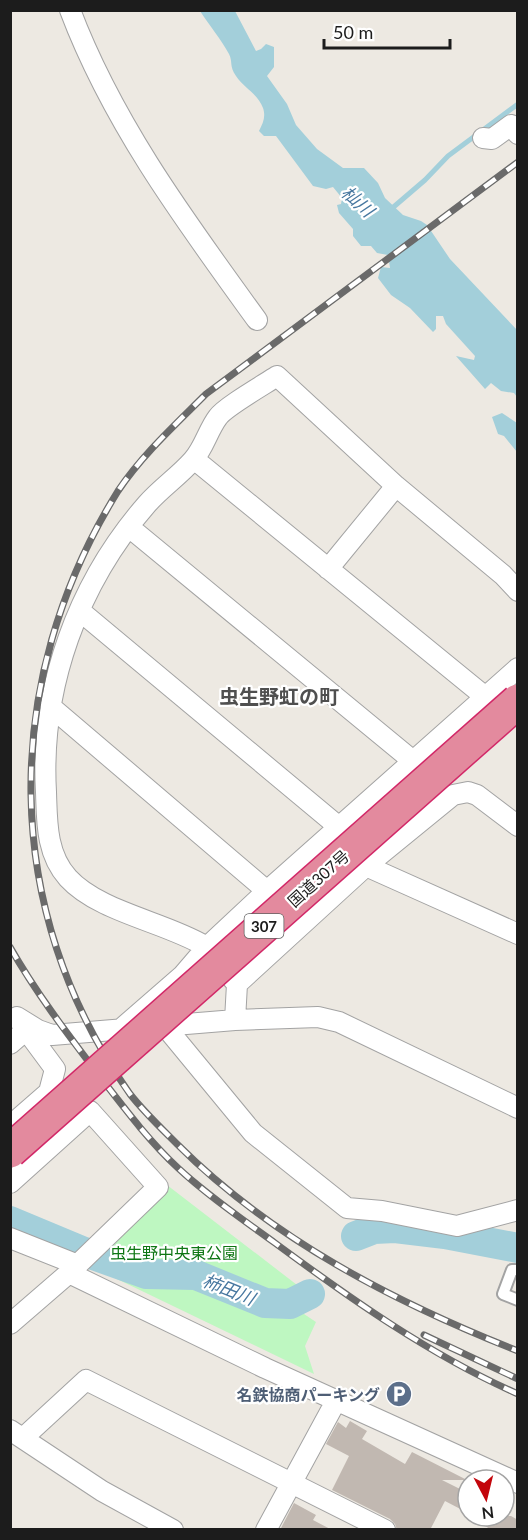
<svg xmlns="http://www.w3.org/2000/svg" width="528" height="1540" font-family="Lato,'Noto Sans JP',sans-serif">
<rect width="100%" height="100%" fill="#ede9e2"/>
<!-- park -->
<path fill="#bef7c1" d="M 167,1185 L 301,1288 L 298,1310 L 316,1322 L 305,1346 L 314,1374 L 90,1266 Z"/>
<!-- water -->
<path fill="#a3cfda" d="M 200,11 L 235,11 L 256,51 L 261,49 L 266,44 L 274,47 L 274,67 L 267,76 L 287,104 L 296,125 L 317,149 L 343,168 L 364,168 L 378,183 L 385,198 L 403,215 L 421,221 L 427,225 L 450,259 L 517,330 L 517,397 L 514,393 L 501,391 L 491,383 L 485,389 L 456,356 L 474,360 L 475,356 L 446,324 L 443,316 L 436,316 L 436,329 L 433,332 L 410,308 L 391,295 L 378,278 L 381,267 L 390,268 L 388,255 L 377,253 L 371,246 L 361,246 L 353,236 L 353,229 L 339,213 L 337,205 L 341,204 L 342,198 L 333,187 L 326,189 L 313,186 L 276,136 L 264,136 L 259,131 C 263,123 266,117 263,108 C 258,94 244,88 236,76 C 229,66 233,62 229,54 C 221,39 209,25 200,11 Z
M 502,413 L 517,423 L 517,452 L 504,436 L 498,434 L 492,417 Z"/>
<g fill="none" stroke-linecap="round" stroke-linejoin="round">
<!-- stream -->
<path stroke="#a3cfda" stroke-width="5" d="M 390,210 L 425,180 L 448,156 L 518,104"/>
<!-- river -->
<path stroke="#a3cfda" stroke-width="30" d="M 10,1221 L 82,1251 L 146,1274 L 196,1275 L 265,1303 L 290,1304 L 310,1294
M 356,1236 L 374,1229 L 395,1228 L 445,1234 L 518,1248"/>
</g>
<!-- building -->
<path fill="#c1b8b1" d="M 350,1421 L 367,1431 L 362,1439 L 405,1464 L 412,1452 L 467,1480 L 442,1480 L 468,1493 L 468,1513 L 445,1501 L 430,1530 L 397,1530 L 395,1524 L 390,1519 L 332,1490 L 349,1456 L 326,1444 L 338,1422 L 346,1428 Z
M 294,1503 L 316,1515 L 313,1520 L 332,1530 L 280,1530 Z
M 487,1516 L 511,1516 L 518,1520 L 518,1530 L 491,1530 L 484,1525 Z"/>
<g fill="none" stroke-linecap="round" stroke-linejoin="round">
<!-- lane casing -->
<g stroke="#a3a3a3" stroke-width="14">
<path id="lane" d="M 518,1270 L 512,1270 L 503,1294 L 518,1300"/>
</g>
<!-- street casing -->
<g stroke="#a3a3a3" stroke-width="22">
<path id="street" d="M 70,10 C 113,124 186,222 257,320
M 483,138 L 492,139 L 511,125 L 518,134
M 194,459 L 494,704
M 129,527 L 413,761
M 328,569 L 396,486
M 80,611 L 339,827
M 50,706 L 267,891
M 366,866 L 518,934
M 237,984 C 227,974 216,953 205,946 C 165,922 99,912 68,878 C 46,854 47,821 46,792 C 40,687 78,583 147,504 C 161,488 179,476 193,460 C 204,448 208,430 218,417 C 225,407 265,384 277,376 L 396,486 L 503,575 L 518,591
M 17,1017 L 38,1030 L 52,1035 L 235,1020 L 318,1017 L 339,1022 L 518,1108
M 235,1020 L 237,984 L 366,866 L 453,795 L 468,792 L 477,795 L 518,826
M 164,1025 L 253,1133 L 347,1208 L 382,1211 L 457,1226 L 518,1210
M 121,1029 L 183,975 L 207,947 L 267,891 L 518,668
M 10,1044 L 25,1031
M 10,1126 L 49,1092 L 55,1069 L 21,1023
M 10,1183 L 90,1111 L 158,1187 L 69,1273 L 10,1324
M 10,1238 L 78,1265
M 69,1273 L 265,1368 L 518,1483
M 10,1430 L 102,1491 L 173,1530
M 23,1438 L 86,1380 L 385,1530
M 266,1530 L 336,1401"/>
</g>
<!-- lane -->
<use href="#lane" stroke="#fff" stroke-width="10"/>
<!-- street -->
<use href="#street" stroke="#fff" stroke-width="20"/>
<!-- rail casing -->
<g stroke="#6a6a6a" stroke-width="7">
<path id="rail" d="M 518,162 L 206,394 C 175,425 142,455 118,491 C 0,681 0,910 130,1094 C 144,1112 161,1128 177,1144 C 272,1239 394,1302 518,1351
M 10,947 C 36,993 69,1036 101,1078 C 125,1109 149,1141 178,1168 C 207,1195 242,1219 275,1243 C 351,1299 430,1355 518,1394
M 424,1335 L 518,1379"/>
</g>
<!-- rail -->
<use href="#rail" stroke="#fff" stroke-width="4.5" stroke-dasharray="14" stroke-linecap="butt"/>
<!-- highway-bridge casing -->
<g stroke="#d22868" stroke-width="36" stroke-linecap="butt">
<path id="highway-bridge" d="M 10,1151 L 518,701"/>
</g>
<!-- highway-bridge -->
<use href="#highway-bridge" stroke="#e38a9e" stroke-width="33"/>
</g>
<!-- icons -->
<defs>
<g id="parking-disc" transform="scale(1.35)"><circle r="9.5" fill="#5c6f8a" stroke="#fff"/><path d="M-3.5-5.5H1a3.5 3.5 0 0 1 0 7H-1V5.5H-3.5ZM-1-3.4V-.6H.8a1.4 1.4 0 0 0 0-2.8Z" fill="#fff"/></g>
</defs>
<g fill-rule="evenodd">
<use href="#parking-disc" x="399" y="1394"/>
</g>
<g text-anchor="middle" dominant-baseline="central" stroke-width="4.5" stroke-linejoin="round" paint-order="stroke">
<!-- shield labels -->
<rect fill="#fff" stroke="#606060" stroke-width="1.5" x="244.5" y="914" width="39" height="24" rx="4.5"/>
<g font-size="15" font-weight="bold" fill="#1c1c1c">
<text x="264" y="926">307</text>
</g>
<!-- street labels -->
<g font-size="16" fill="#1c1c1c" stroke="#fff">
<text transform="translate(318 878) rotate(-42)">国道307号</text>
</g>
<!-- park labels -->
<g font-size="16" fill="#0e7613" stroke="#fff">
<text x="174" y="1252">虫生野中央東公園</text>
</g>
<!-- service labels -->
<g font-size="16" font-weight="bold" fill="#4e5e75" stroke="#fff" text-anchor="end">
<text x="380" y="1394">名鉄協商パーキング</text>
</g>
<!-- water labels -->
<g font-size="18" font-style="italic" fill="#4878a0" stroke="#fff">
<text transform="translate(358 201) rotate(42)">杣川</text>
<text transform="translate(229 1289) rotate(22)">柿田川</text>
</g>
<!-- quarter labels -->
<g font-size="20" font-weight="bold" fill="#4f4f4f" stroke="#fff">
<text x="279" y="696">虫生野虹の町</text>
</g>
</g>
<!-- border -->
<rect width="528" height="1540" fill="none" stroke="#1c1c1c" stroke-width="24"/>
<!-- north arrow -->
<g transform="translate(486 1498) rotate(173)"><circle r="28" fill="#ffffff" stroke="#a4a4a4" stroke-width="1.5"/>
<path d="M0-4.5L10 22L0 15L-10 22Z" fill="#c3050b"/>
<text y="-9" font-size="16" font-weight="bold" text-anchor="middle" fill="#1c1c1c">N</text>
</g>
<!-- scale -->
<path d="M324 39v9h126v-9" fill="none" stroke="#1c1c1c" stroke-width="3"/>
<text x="333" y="39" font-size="18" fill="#1c1c1c" stroke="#ffffff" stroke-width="4.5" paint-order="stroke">50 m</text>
</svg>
